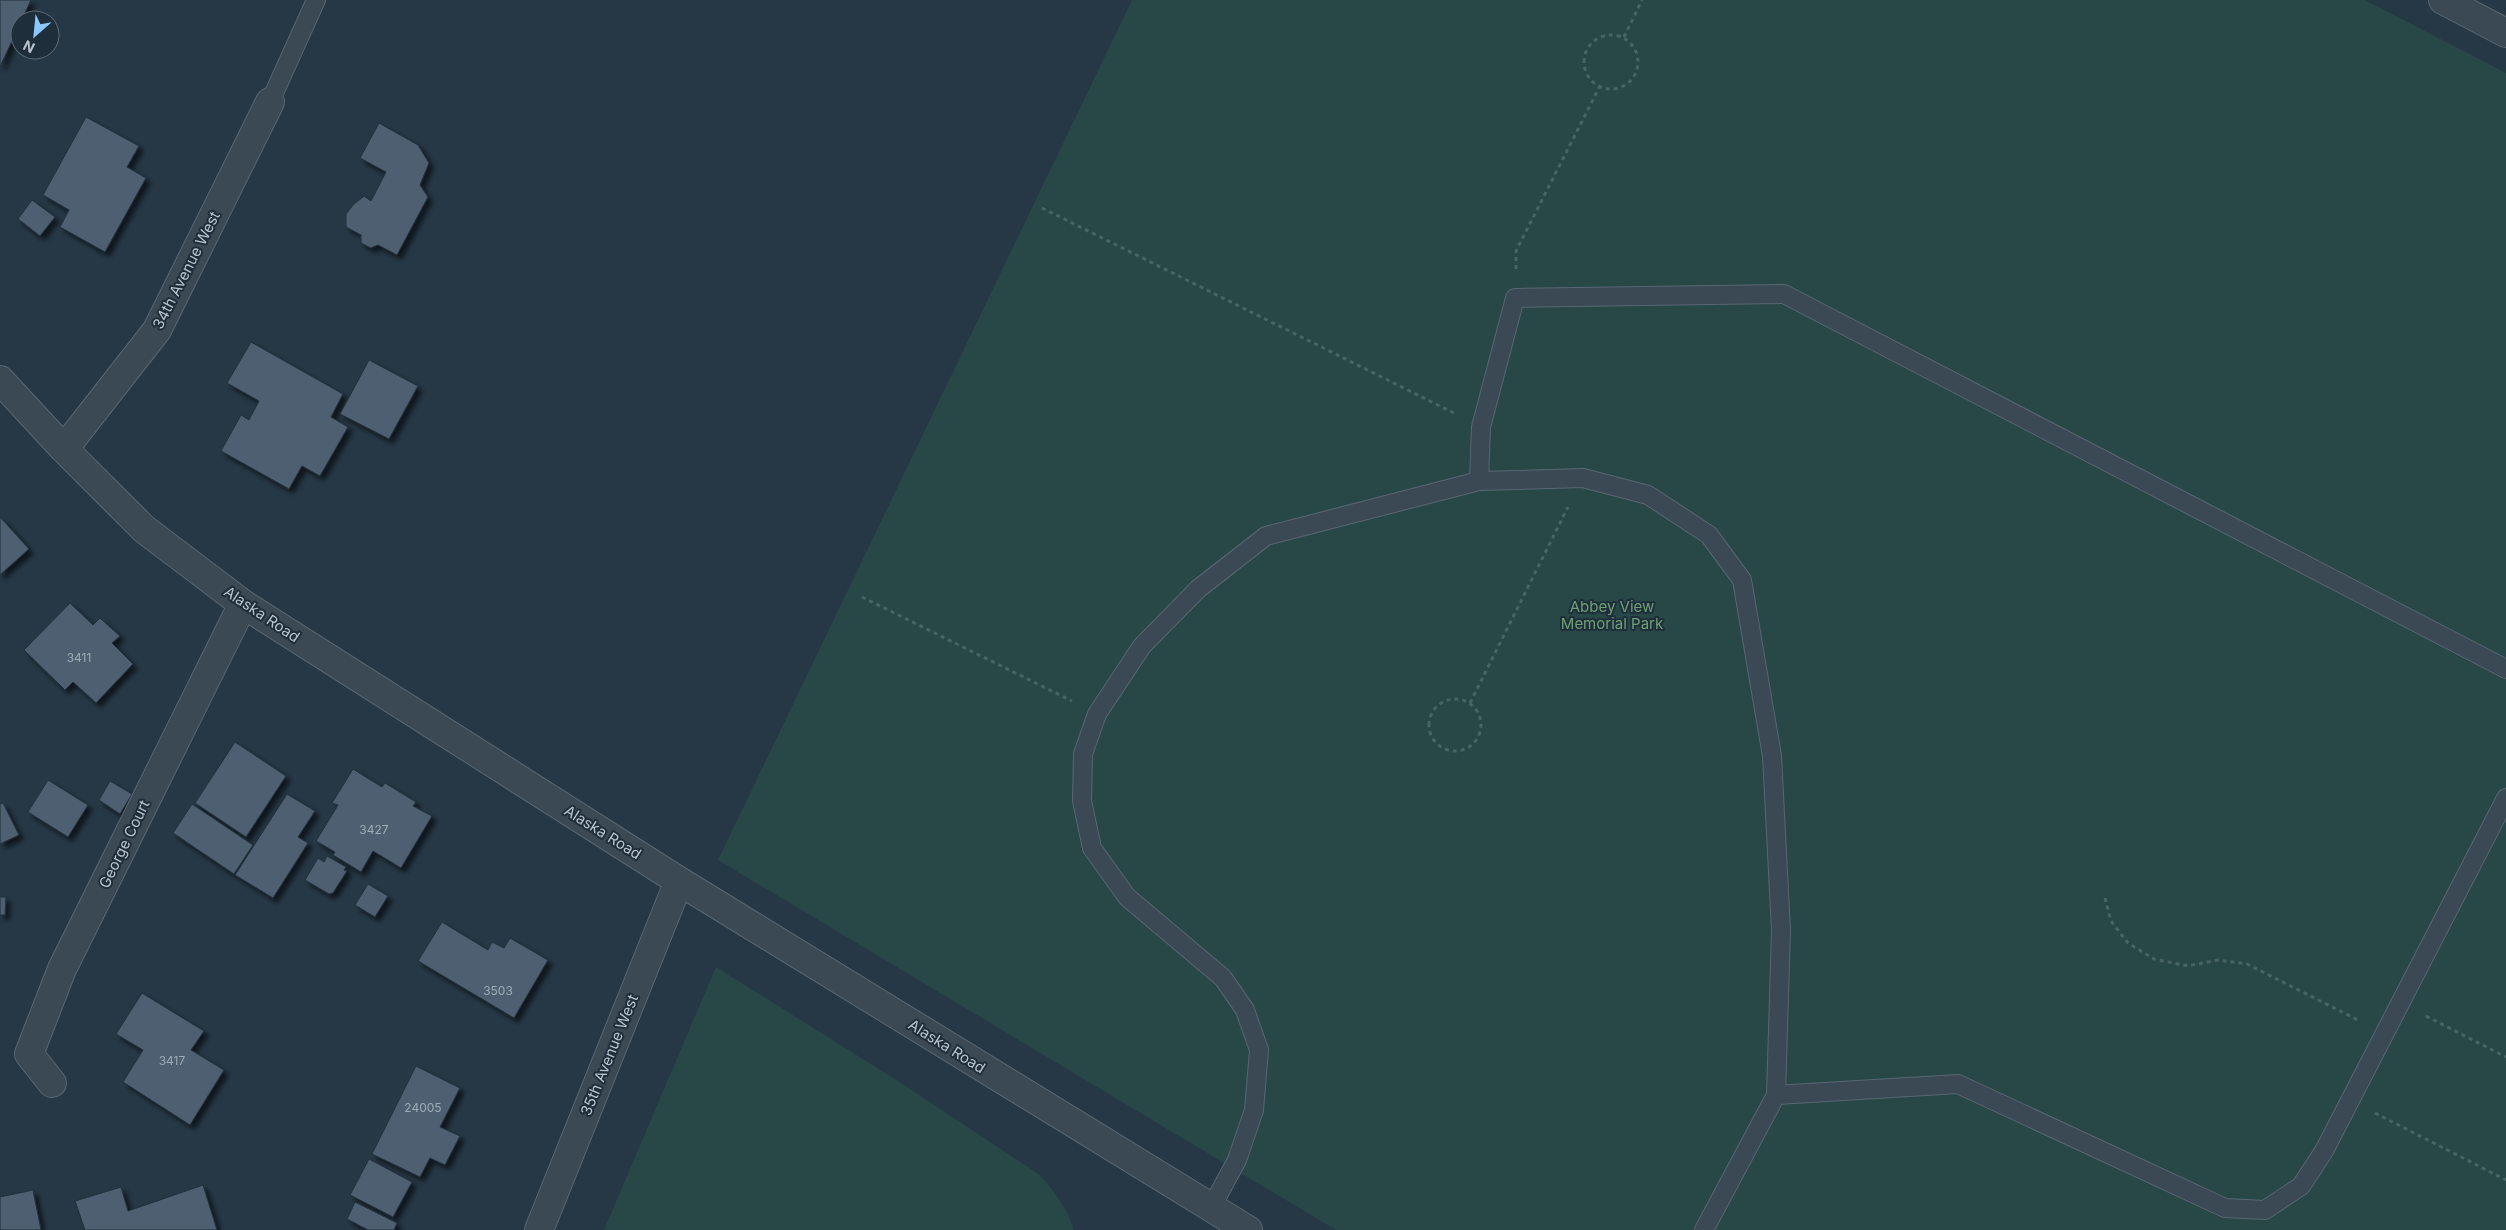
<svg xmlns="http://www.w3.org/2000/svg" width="2506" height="1230" font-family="Inter,sans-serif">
<defs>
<filter id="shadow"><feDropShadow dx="4.5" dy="4.5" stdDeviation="2.5" flood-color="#0009"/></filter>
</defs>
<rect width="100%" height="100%" fill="#263846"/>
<!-- green -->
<path fill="#284747" d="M 1132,0 L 2365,0 L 2506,73 L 2506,1230 L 1336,1230 L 718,860 Z
M 716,967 L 898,1081 L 1040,1175 C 1055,1192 1067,1208 1074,1230 L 604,1230 Z"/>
<!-- building -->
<path fill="#4d5f6f" stroke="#21303d" filter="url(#shadow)" d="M 0,0 L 31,0 L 0,67 Z
M 86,117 L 139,146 L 127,167 L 146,178 L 105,252 L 60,227 L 69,210 L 43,195 Z
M 379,123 L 418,145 L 429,163 L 420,185 L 428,197 L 397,255 L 378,245 L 371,248 L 361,243 L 361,235 L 346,227 L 346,214 L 353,205 L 364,196 L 371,201 L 386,172 L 360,158 Z
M 32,200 L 55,217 L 40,236 L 18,219 Z
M 251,342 L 343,394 L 331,417 L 348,427 L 320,476 L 302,466 L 289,489 L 221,451 L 241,415 L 249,420 L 259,401 L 227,383 Z
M 369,360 L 418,386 L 389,439 L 340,414 Z
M 0,517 L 29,549 L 0,575 Z
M 70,603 L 93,625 L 100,618 L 120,636 L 112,643 L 133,664 L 96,703 L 73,682 L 65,690 L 24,650 Z
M 235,742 L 286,776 L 246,837 L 195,803 Z
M 353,769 L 382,787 L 385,783 L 416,802 L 413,806 L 432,816 L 401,868 L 373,851 L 361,872 L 333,855 L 335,852 L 316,841 L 338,805 L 332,803 Z
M 48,780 L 88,805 L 68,837 L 28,812 Z
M 110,781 L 132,794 L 120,814 L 99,800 Z
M 287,794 L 315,811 L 298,837 L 308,843 L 273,898 L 235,875 Z
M 3,803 L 19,835 L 0,844 L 0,804 Z
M 192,804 L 253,845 L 234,874 L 173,833 Z
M 327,856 L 346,867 L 344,870 L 347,871 L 333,893 L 329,894 L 305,880 L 318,858 L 324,862 Z
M 368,884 L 388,896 L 375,917 L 355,905 Z
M 0,897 L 6,897 L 5,915 L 0,915 Z
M 442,922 L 488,950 L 492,942 L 504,948 L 510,938 L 548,960 L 514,1018 L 418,961 Z
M 142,993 L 204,1031 L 191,1050 L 224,1070 L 190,1125 L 123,1082 L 143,1050 L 116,1034 Z
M 416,1066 L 460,1088 L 440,1127 L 460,1136 L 445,1165 L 430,1158 L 420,1177 L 372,1154 Z
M 369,1159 L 412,1182 L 393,1217 L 350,1195 Z
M 203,1185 L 217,1230 L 85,1230 L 75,1201 L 121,1187 L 128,1211 Z
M 33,1190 L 41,1230 L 0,1230 L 0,1197 Z
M 355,1202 L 397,1223 L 394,1230 L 368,1230 L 347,1219 Z"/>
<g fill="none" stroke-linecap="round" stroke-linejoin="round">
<!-- lane casing -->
<g stroke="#596772" stroke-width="20">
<path id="lane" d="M 270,102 L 316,0
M 1479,481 L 1481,427 L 1515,298 L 1784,294 L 2506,669
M 1776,1095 L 1958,1084 L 2225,1208 L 2265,1210 L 2301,1186 L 2324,1151 L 2506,798
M 1211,1208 L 1237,1160 L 1254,1110 L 1259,1050 L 1245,1010 L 1223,978 L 1127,897 L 1092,848 L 1082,801 L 1083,754 L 1097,714 L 1142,646 L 1198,589 L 1266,536 L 1479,481 L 1583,478 L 1648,495 L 1709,535 L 1742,580 L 1772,756 L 1781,930 L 1776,1095 L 1704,1230"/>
</g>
<!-- street casing -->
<g stroke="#596772" stroke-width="30">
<path id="street" d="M 2443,0 L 2506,33
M 0,380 L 64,449 L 144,529 L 243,604 L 679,881 L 1248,1230
M 64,449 L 157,330 L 270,102
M 52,1083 L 29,1054 L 62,969 L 243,604
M 539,1230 L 679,881"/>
</g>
<!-- path -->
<path stroke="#496464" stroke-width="3" stroke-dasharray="4 4" stroke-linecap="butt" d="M1584 62a27 27 0 1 1 54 0a27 27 0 1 1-54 0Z
M 1624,37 L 1642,0
M 1042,208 L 1454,413
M 1516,269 L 1516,251 L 1600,86
M 862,597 L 1072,701
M1429 725a26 26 0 1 1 52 0a26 26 0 1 1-52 0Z
M 1470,703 L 1568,507
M 2105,898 L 2111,921 L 2128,943 L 2154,959 L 2188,966 L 2218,960 L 2247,964 L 2358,1020
M 2426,1016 L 2506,1057
M 2375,1113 L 2506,1180"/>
<!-- lane -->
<use href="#lane" stroke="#3b4955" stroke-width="18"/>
<!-- street -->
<use href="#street" stroke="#3b4955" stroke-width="28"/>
</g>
<g text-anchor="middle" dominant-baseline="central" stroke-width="4" stroke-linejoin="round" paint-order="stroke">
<!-- number labels -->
<g font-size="12" fill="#9eabb6">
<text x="79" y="657">3411</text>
<text x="374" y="829">3427</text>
<text x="498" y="990">3503</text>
<text x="172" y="1060">3417</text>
<text x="423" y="1107">24005</text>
</g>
<!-- street labels -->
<g font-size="15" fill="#b9c4ce" stroke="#1f2e3b">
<text transform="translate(186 270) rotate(-63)">34th Avenue West</text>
<text transform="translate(262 614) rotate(34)">Alaska Road</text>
<text transform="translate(603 832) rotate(32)">Alaska Road</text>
<text transform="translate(124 844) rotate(-64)">George Court</text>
<text transform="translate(947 1046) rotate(32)">Alaska Road</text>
<text transform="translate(609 1055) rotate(-68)">35th Avenue West</text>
</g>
<!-- park labels -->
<g font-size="15" fill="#6ea173" stroke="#1f2e3b">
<text x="1612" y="606">Abbey View<tspan x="1612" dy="17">Memorial Park</tspan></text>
</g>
</g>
<!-- north arrow -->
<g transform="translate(35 35) rotate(207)"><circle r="24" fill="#1f2e3b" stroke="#5d6a76"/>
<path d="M0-4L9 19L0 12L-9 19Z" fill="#8dc7ff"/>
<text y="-8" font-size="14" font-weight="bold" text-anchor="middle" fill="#b9c4ce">N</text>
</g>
</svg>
